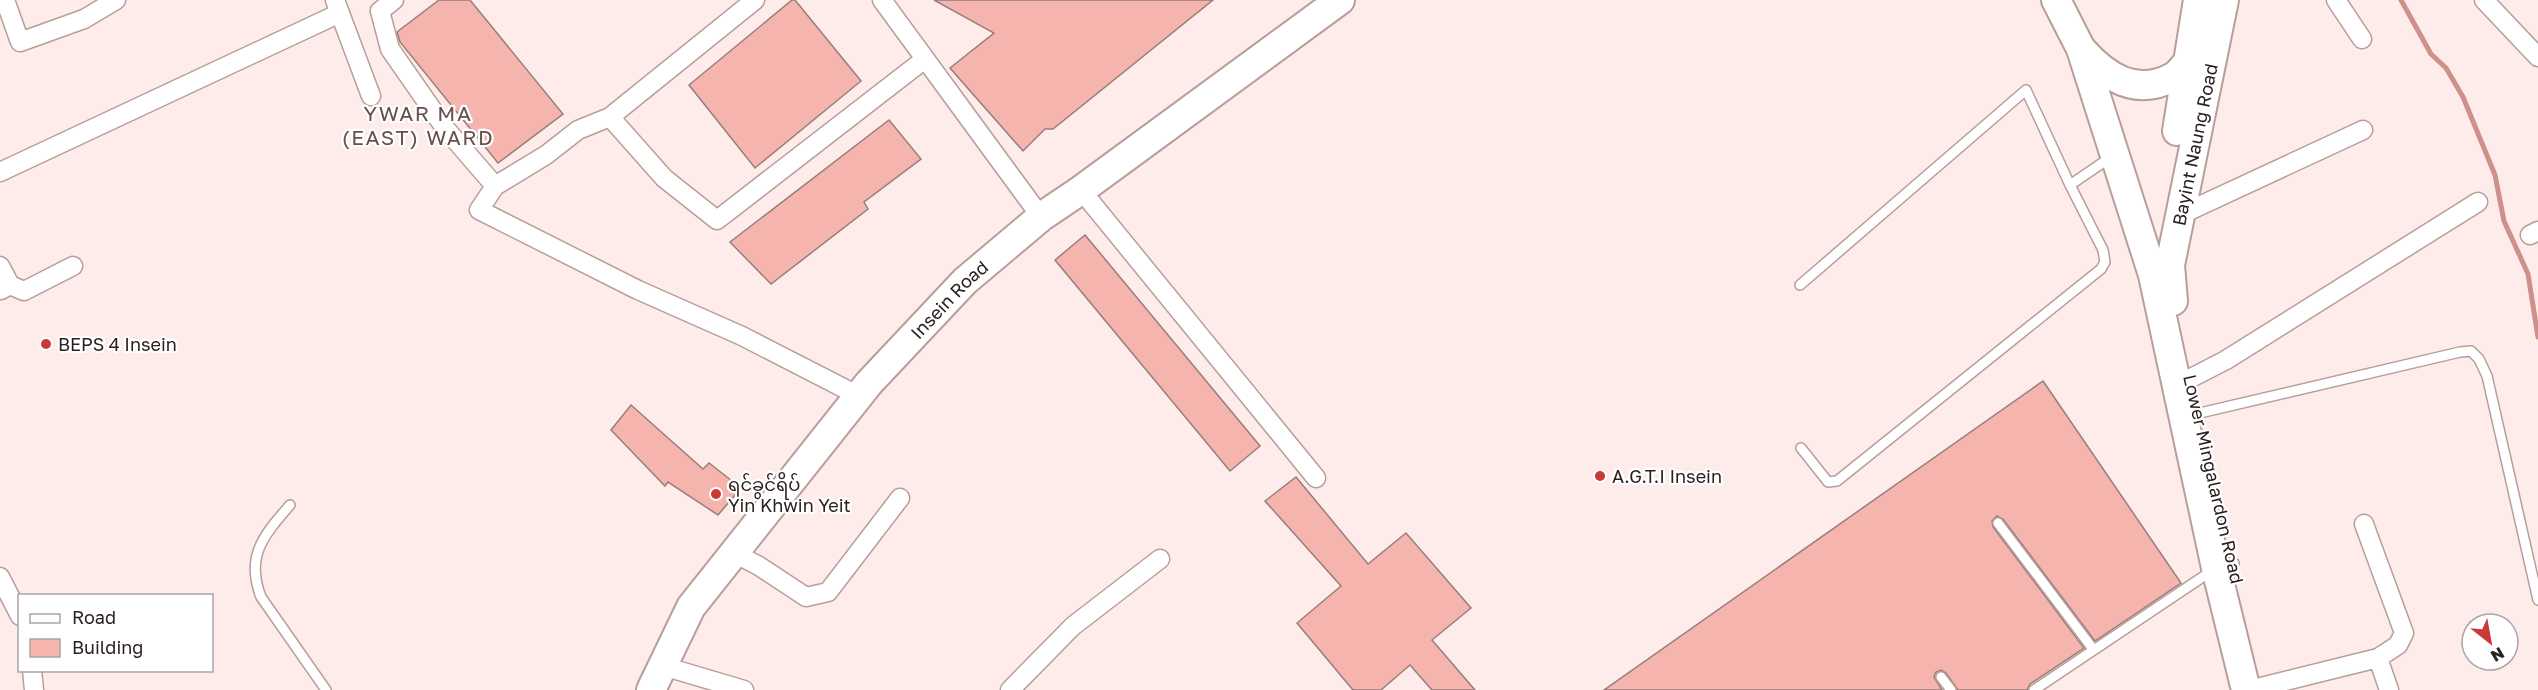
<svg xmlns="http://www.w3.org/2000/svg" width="2538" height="690" font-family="'Golos Text','Noto Sans Myanmar',sans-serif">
<rect width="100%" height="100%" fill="#feecea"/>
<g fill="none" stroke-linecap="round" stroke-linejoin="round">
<!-- stream -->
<path stroke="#ce908a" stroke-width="5" d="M 2401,0 L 2431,54 L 2446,68 L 2463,97 L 2495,175 L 2504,221 L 2528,274 L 2538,337"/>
</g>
<!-- building -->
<path fill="#f5b5ae" stroke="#987e7b" stroke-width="1.5" d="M 439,0 L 470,0 L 563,114 L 498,163 L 400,42 L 397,32 Z
M 792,0 L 795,0 L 861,81 L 755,168 L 689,85 Z
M 934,0 L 1213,0 L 1053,129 L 1045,129 L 1023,151 L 950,68 L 994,33 Z
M 889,120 L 921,159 L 864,202 L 868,209 L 771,284 L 730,242 Z
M 1085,235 L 1260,446 L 1230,471 L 1055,260 Z
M 2043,381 L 2181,583 L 2095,641 L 2003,519 L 1997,516 L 1992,521 L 1993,527 L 2084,648 L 2030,684 L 2027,690 L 1958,690 L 1946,673 L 1941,670 L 1936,672 L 1934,677 L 1942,690 L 1604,690 Z
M 631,405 L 703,469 L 709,463 L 741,488 L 718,515 L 668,482 L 665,486 L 611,430 Z
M 1296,477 L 1368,564 L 1406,533 L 1471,608 L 1432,640 L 1475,690 L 1432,690 L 1410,665 L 1381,690 L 1353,690 L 1297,623 L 1341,586 L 1265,501 Z"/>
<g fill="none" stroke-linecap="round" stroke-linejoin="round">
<!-- lane casing -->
<g stroke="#b89e9a" stroke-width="12">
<path id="lane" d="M 1800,285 L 2026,90 L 2070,185
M 2187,416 L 2460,352 L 2471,351 L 2479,359 L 2487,376 L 2538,600
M 1801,448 L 1828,482 L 1837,481 L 2101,269 L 2105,262 L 2103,250 L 2070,185 L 2111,157
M 290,505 C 264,535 245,556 261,597 L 326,690
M 1998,523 L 2093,649
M 1941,677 L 1951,690
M 2034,690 L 2216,568 L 2234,563"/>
</g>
<!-- street casing -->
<g stroke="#b89e9a" stroke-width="21">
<path id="street" d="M 5,0 L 20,42 L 84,19 L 116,0
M 335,0 L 371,96
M 394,0 L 380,11 L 390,49 L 445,128 L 495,186
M 882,0 L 1041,217
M 2336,0 L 2362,39
M 2484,0 L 2538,57
M 610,117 L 755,0
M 0,172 L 340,13
M 1081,190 L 1316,478
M 2180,215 L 2363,130
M 2530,235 L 2538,231
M 0,266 L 10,285 L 1,290
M 10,285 L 24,291 L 73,266
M 2175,382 L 2189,379 L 2226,360 L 2478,202
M 859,396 L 742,336 L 638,290 L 479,210 L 495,186 L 546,155 L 578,130 L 610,117 L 664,178 L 717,220 L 925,59
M 2364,524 L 2404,633 L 2398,645 L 2378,658
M 734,553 L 759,566 L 806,597 L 828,592 L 900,498
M 0,577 L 20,616
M 663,666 L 744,690
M 32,670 L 34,690
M 1010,690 L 1073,626 L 1160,559
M 2249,690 L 2378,658 L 2389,690"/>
</g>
<!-- primary casing -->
<g stroke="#b89e9a" stroke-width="32">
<g id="primary">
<path d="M 2056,0 L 2081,49 L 2153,275 L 2216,568 L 2246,690"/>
<path d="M 2082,50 C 2106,77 2136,97 2173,77 C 2179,74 2184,66 2189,61"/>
<path d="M 2177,131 L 2198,0"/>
<path id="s1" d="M 2173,301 L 2170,265 L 2224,0"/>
<path id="s2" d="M 651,690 L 691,607 L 869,383 L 965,281 L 1041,217 L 1081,190 L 1340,0"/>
</g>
</g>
<!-- lane -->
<use href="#lane" stroke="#fff" stroke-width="9"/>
<!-- street -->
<use href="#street" stroke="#fff" stroke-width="18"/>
<!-- primary -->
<use href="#primary" stroke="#fff" stroke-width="28"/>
</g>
<!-- markers -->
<g fill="#c83938" stroke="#fff" stroke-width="2">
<circle cx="46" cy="344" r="6"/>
<circle cx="1600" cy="476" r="6"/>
<circle cx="716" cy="494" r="6"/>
</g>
<g text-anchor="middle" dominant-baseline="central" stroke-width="4.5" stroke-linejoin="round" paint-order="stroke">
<!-- street labels -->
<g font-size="18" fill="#2a201f" stroke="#fff">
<text stroke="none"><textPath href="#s1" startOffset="159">Bayint Naung Road</textPath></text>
<text stroke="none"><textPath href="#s2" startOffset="494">Insein Road</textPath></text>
<text transform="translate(2214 479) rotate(77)">Lower Mingalardon Road</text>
</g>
<!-- poi labels -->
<g font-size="18" fill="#2a201f" stroke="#fff" text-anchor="start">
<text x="58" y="344">BEPS 4 Insein</text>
<text x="1612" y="476">A.G.T.I Insein</text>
<text x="728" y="484">ရင်ခွင်ရိပ်<tspan x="728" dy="21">Yin Khwin Yeit</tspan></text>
</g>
<!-- quarter labels -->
<g font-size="21" letter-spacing="1.5" fill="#664f4c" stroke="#fff">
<text x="418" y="113">YWAR MA<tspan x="418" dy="24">(EAST) WARD</tspan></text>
</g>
</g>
<!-- legend -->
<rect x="18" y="594" width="195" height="78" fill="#ffffff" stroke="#aaa6a5" stroke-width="1.5"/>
<rect x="30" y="614" width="30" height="9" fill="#ffffff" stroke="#aaa6a5" stroke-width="1.5"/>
<text x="72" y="624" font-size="18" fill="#2a201f">Road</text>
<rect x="30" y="639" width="30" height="18" fill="#f5b5ae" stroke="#aaa6a5" stroke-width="1.5"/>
<text x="72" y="654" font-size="18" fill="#2a201f">Building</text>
<!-- north arrow -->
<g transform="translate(2490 642) rotate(149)"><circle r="28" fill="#ffffff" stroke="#aaa6a5" stroke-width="1.5"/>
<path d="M0-4.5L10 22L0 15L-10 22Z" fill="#c83938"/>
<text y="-9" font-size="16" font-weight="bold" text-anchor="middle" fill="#2a201f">N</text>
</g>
</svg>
